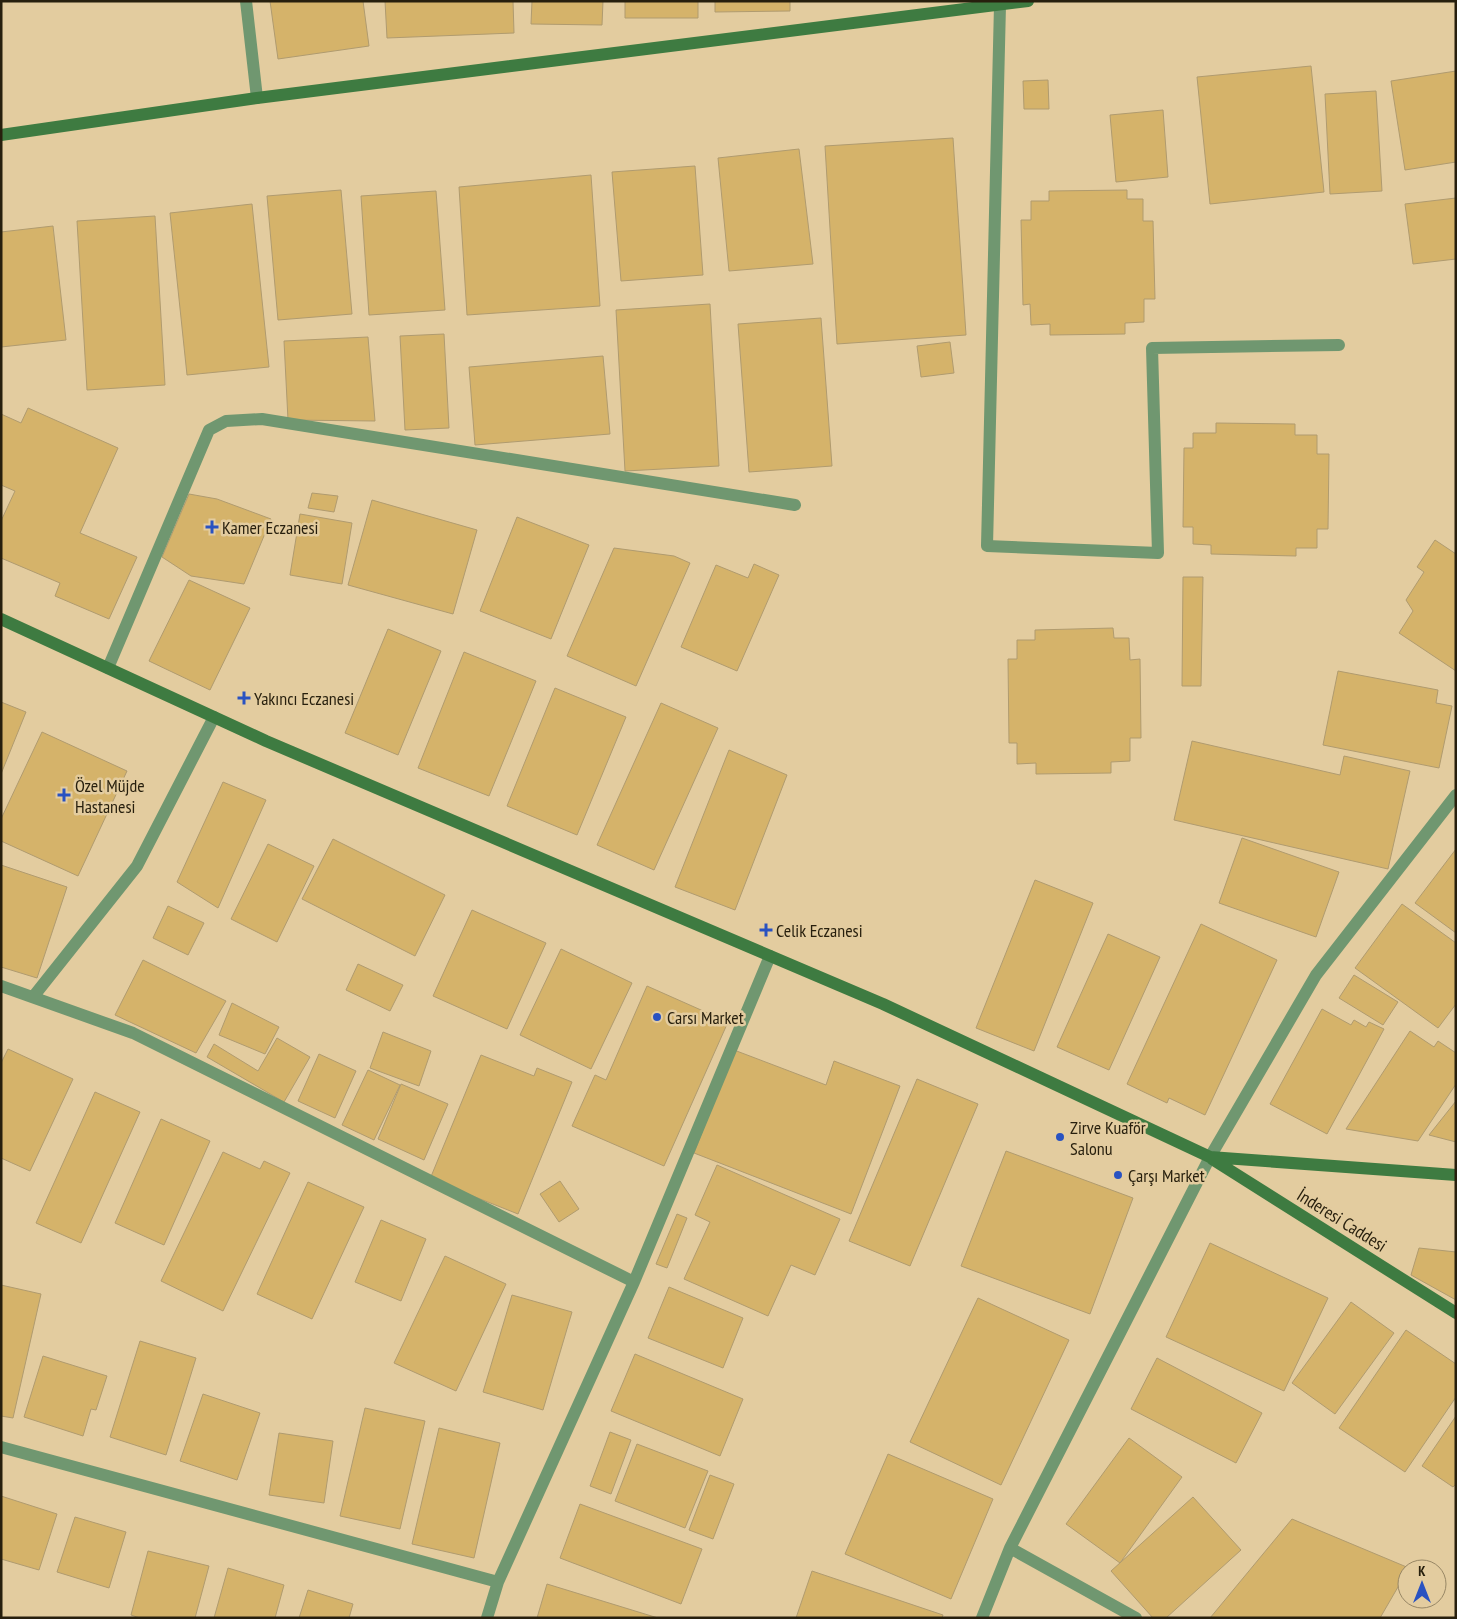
<svg xmlns="http://www.w3.org/2000/svg" width="1457" height="1619" font-family="'PT Sans Narrow',sans-serif">
<rect width="100%" height="100%" fill="#e3cc9f"/>
<!-- building -->
<path fill="#d5b36a" stroke="#b09b6f" d="M 270,1 L 363,1 L 369,46 L 278,59 Z
M 385,1 L 513,1 L 514,33 L 387,38 Z
M 532,1 L 603,1 L 602,25 L 531,24 Z
M 625,1 L 698,1 L 698,18 L 625,18 Z
M 715,1 L 790,1 L 790,11 L 715,12 Z
M 1311,66 L 1324,192 L 1210,204 L 1197,77 Z
M 1456,71 L 1456,162 L 1405,170 L 1391,81 Z
M 1048,80 L 1049,109 L 1024,109 L 1023,81 Z
M 1376,91 L 1382,191 L 1330,194 L 1325,94 Z
M 1163,110 L 1168,177 L 1116,182 L 1110,115 Z
M 953,138 L 966,335 L 837,344 L 825,146 Z
M 799,149 L 813,264 L 729,271 L 718,158 Z
M 695,166 L 703,275 L 621,281 L 612,172 Z
M 591,175 L 600,306 L 467,315 L 459,187 Z
M 341,190 L 352,314 L 278,320 L 267,196 Z
M 1127,190 L 1127,199 L 1143,199 L 1143,221 L 1153,221 L 1155,299 L 1144,299 L 1144,322 L 1125,323 L 1125,334 L 1050,335 L 1050,324 L 1031,325 L 1030,304 L 1023,305 L 1021,220 L 1031,220 L 1031,201 L 1049,201 L 1049,191 Z
M 436,191 L 445,310 L 369,315 L 361,196 Z
M 1456,198 L 1456,259 L 1413,264 L 1405,204 Z
M 252,204 L 269,367 L 187,375 L 170,213 Z
M 155,216 L 165,385 L 87,390 L 77,221 Z
M 53,226 L 66,340 L 1,347 L 1,232 Z
M 710,304 L 719,466 L 625,471 L 616,310 Z
M 821,318 L 832,466 L 749,472 L 738,324 Z
M 444,334 L 449,428 L 405,430 L 400,336 Z
M 368,337 L 375,421 L 288,420 L 284,341 Z
M 950,342 L 954,373 L 921,377 L 917,346 Z
M 603,356 L 610,434 L 475,445 L 469,367 Z
M 28,408 L 118,448 L 80,533 L 137,557 L 109,619 L 55,596 L 60,583 L 1,558 L 1,521 L 15,491 L 1,485 L 1,414 L 21,423 Z
M 1216,423 L 1295,424 L 1295,435 L 1317,435 L 1317,454 L 1329,454 L 1328,529 L 1317,529 L 1317,548 L 1296,548 L 1296,556 L 1211,554 L 1211,545 L 1193,544 L 1193,527 L 1183,527 L 1184,448 L 1193,448 L 1193,433 L 1216,433 Z
M 312,493 L 338,496 L 334,512 L 308,508 Z
M 189,494 L 217,499 L 271,519 L 244,584 L 191,576 L 162,557 Z
M 372,500 L 477,530 L 453,614 L 348,585 Z
M 300,514 L 352,523 L 342,584 L 290,575 Z
M 517,517 L 589,545 L 551,639 L 480,611 Z
M 1435,540 L 1456,554 L 1456,671 L 1399,633 L 1413,611 L 1406,600 L 1424,572 L 1417,567 Z
M 614,548 L 674,556 L 690,563 L 636,686 L 567,656 Z
M 754,564 L 779,575 L 737,671 L 681,647 L 716,565 L 748,578 Z
M 1183,577 L 1203,577 L 1201,686 L 1182,686 Z
M 189,580 L 250,608 L 210,690 L 149,661 Z
M 1113,628 L 1114,638 L 1129,638 L 1130,660 L 1140,659 L 1141,738 L 1130,738 L 1130,761 L 1111,762 L 1111,773 L 1036,774 L 1036,763 L 1017,764 L 1017,743 L 1009,743 L 1008,659 L 1017,659 L 1017,640 L 1035,640 L 1035,630 Z
M 388,629 L 441,651 L 398,755 L 345,733 Z
M 464,652 L 536,681 L 489,796 L 418,768 Z
M 1338,671 L 1438,690 L 1436,703 L 1452,706 L 1439,768 L 1323,745 Z
M 555,688 L 626,717 L 577,835 L 507,806 Z
M 1,702 L 26,712 L 1,774 Z
M 661,703 L 718,728 L 654,870 L 597,845 Z
M 42,732 L 127,771 L 78,876 L 1,841 L 1,819 Z
M 1192,741 L 1340,775 L 1344,756 L 1410,771 L 1388,869 L 1174,820 Z
M 729,750 L 787,775 L 735,910 L 675,887 Z
M 223,782 L 266,800 L 218,908 L 177,882 Z
M 1242,838 L 1339,872 L 1316,937 L 1219,903 Z
M 333,839 L 445,895 L 415,956 L 302,899 Z
M 268,844 L 314,866 L 277,942 L 231,919 Z
M 1456,849 L 1456,933 L 1415,903 Z
M 1,865 L 67,887 L 37,978 L 1,967 Z
M 1035,880 L 1093,903 L 1034,1051 L 976,1028 Z
M 1402,904 L 1456,943 L 1456,1004 L 1438,1028 L 1355,968 Z
M 168,906 L 204,923 L 188,955 L 153,938 Z
M 472,910 L 546,943 L 507,1029 L 433,996 Z
M 1201,924 L 1277,960 L 1205,1115 L 1169,1098 L 1167,1103 L 1127,1084 Z
M 1108,934 L 1160,957 L 1109,1070 L 1057,1047 Z
M 561,949 L 632,983 L 591,1069 L 520,1035 Z
M 143,960 L 226,1001 L 196,1053 L 115,1015 Z
M 358,964 L 403,985 L 390,1011 L 346,990 Z
M 1354,975 L 1398,1002 L 1383,1025 L 1339,998 Z
M 647,986 L 728,1022 L 664,1166 L 572,1126 L 595,1075 L 606,1080 Z
M 232,1003 L 279,1027 L 265,1054 L 219,1035 Z
M 1322,1009 L 1351,1025 L 1354,1020 L 1366,1027 L 1369,1022 L 1384,1029 L 1327,1134 L 1270,1104 Z
M 1410,1031 L 1434,1047 L 1438,1041 L 1456,1053 L 1456,1084 L 1418,1141 L 1346,1129 Z
M 383,1032 L 431,1051 L 419,1086 L 370,1068 Z
M 277,1038 L 310,1057 L 284,1102 L 207,1057 L 214,1044 L 258,1071 Z
M 8,1049 L 73,1079 L 30,1171 L 1,1158 L 1,1063 Z
M 734,1050 L 826,1085 L 834,1061 L 900,1086 L 851,1214 L 694,1153 Z
M 319,1054 L 356,1071 L 335,1118 L 298,1101 Z
M 481,1055 L 534,1076 L 537,1068 L 572,1082 L 518,1214 L 430,1179 Z
M 368,1070 L 400,1085 L 374,1140 L 342,1125 Z
M 917,1079 L 978,1104 L 910,1266 L 849,1241 Z
M 401,1084 L 448,1104 L 424,1160 L 378,1139 Z
M 95,1092 L 140,1112 L 81,1243 L 36,1223 Z
M 1456,1101 L 1456,1142 L 1429,1135 Z
M 161,1119 L 210,1141 L 164,1245 L 115,1223 Z
M 1006,1151 L 1133,1198 L 1090,1314 L 961,1266 Z
M 223,1152 L 260,1169 L 264,1161 L 290,1173 L 223,1311 L 161,1281 Z
M 717,1165 L 840,1219 L 815,1275 L 791,1265 L 768,1316 L 684,1279 L 710,1222 L 695,1215 Z
M 560,1181 L 579,1209 L 559,1222 L 540,1194 Z
M 308,1182 L 364,1207 L 312,1319 L 257,1294 Z
M 677,1214 L 687,1218 L 667,1268 L 656,1264 Z
M 381,1220 L 426,1239 L 401,1301 L 355,1282 Z
M 1210,1243 L 1328,1298 L 1284,1391 L 1166,1337 Z
M 1419,1248 L 1456,1252 L 1456,1300 L 1411,1275 Z
M 445,1256 L 506,1284 L 456,1391 L 394,1363 Z
M 1,1285 L 41,1294 L 13,1418 L 1,1416 Z
M 669,1287 L 743,1318 L 723,1368 L 648,1338 Z
M 512,1295 L 572,1312 L 543,1410 L 483,1392 Z
M 978,1298 L 1069,1340 L 1001,1485 L 910,1442 Z
M 1351,1302 L 1394,1333 L 1335,1414 L 1292,1383 Z
M 1406,1330 L 1456,1364 L 1456,1397 L 1405,1472 L 1339,1428 Z
M 140,1341 L 196,1358 L 166,1455 L 110,1437 Z
M 635,1354 L 743,1399 L 720,1456 L 611,1411 Z
M 43,1356 L 107,1376 L 96,1410 L 91,1409 L 83,1436 L 24,1417 Z
M 1157,1358 L 1262,1413 L 1236,1463 L 1131,1409 Z
M 203,1394 L 260,1413 L 237,1480 L 180,1461 Z
M 365,1408 L 425,1421 L 400,1529 L 340,1516 Z
M 1456,1416 L 1456,1484 L 1453,1487 L 1422,1466 Z
M 439,1428 L 500,1443 L 474,1558 L 412,1544 Z
M 610,1432 L 631,1440 L 611,1494 L 590,1486 Z
M 279,1433 L 333,1441 L 324,1503 L 269,1495 Z
M 1129,1438 L 1182,1477 L 1120,1563 L 1066,1524 Z
M 637,1444 L 708,1471 L 685,1528 L 615,1501 Z
M 888,1454 L 993,1499 L 951,1599 L 845,1554 Z
M 710,1475 L 734,1484 L 713,1539 L 689,1530 Z
M 1,1496 L 57,1514 L 39,1570 L 1,1559 Z
M 1193,1497 L 1241,1550 L 1166,1618 L 1153,1618 L 1111,1571 Z
M 580,1504 L 702,1549 L 681,1604 L 560,1558 Z
M 75,1517 L 126,1532 L 109,1588 L 57,1572 Z
M 1292,1519 L 1409,1568 L 1380,1618 L 1210,1618 Z
M 148,1551 L 209,1566 L 195,1618 L 140,1618 L 131,1615 Z
M 228,1568 L 284,1585 L 275,1618 L 214,1618 Z
M 812,1571 L 943,1615 L 942,1618 L 796,1618 Z
M 547,1584 L 658,1618 L 537,1618 Z
M 308,1590 L 353,1604 L 349,1618 L 299,1618 Z"/>
<g fill="none" stroke-linecap="round" stroke-linejoin="round">
<!-- street -->
<path stroke="#709770" stroke-width="12" d="M 246,1 L 257,98
M 1000,5 L 987,546 L 1158,553 L 1152,348 L 1339,345
M 108,668 L 209,430 L 226,421 L 262,419 L 795,505
M 1,986 L 133,1033 L 634,1282 L 770,956
M 33,997 L 137,866 L 214,717
M 1,1447 L 498,1582 L 487,1618
M 498,1582 L 634,1282
M 982,1618 L 1010,1548
M 1136,1618 L 1010,1548 L 1210,1157 L 1316,975 L 1456,795"/>
<!-- secondary -->
<path stroke="#3e7b41" stroke-width="12" d="M 1,135 L 257,98 L 1028,1
M 1,619 L 266,741 L 883,1004 L 1210,1157 L 1456,1175
M 1212,1159 L 1456,1313"/>
</g>
<!-- markers -->
<g fill="#2952c1" stroke="#e3cc9f" stroke-width="2">
<path d="M209.5 519.5h5v5h5v5h-5v5h-5v-5h-5v-5h5z"/>
<path d="M241.5 690.5h5v5h5v5h-5v5h-5v-5h-5v-5h5z"/>
<path d="M61.5 787.5h5v5h5v5h-5v5h-5v-5h-5v-5h5z"/>
<path d="M763.5 922.5h5v5h5v5h-5v5h-5v-5h-5v-5h5z"/>
<circle cx="657" cy="1017" r="5"/>
<circle cx="1060" cy="1137" r="5"/>
<circle cx="1118" cy="1175" r="5"/>
</g>
<g text-anchor="middle" dominant-baseline="central" stroke-width="5" stroke-linejoin="round" paint-order="stroke">
<!-- poi labels -->
<g font-size="18" fill="#271f0d" stroke="#e3cc9f" text-anchor="start">
<text x="222" y="527">Kamer Eczanesi</text>
<text x="254" y="698">Yakıncı Eczanesi</text>
<text x="75" y="785">Özel Müjde<tspan x="75" dy="21">Hastanesi</tspan></text>
<text x="776" y="930">Celik Eczanesi</text>
<text x="667" y="1017">Carsı Market</text>
<text x="1070" y="1127">Zirve Kuaför<tspan x="1070" dy="21">Salonu</tspan></text>
<text x="1128" y="1175">Çarşı Market</text>
</g>
<!-- street labels -->
<g font-size="18" fill="#271f0d" stroke="#e3cc9f">
<text transform="translate(1342 1220) rotate(32)">İnderesi Caddesi</text>
</g>
</g>
<!-- border -->
<rect width="1457" height="1619" fill="none" stroke="#271f0d" stroke-width="5"/>
<!-- north arrow -->
<g transform="translate(1422 1584)"><circle r="24" fill="#e3cc9f" stroke="#988765"/>
<path d="M0-4L9 19L0 12L-9 19Z" fill="#2952c1"/>
<text y="-8" font-size="14" font-weight="bold" text-anchor="middle" fill="#271f0d">K</text>
</g>
</svg>
